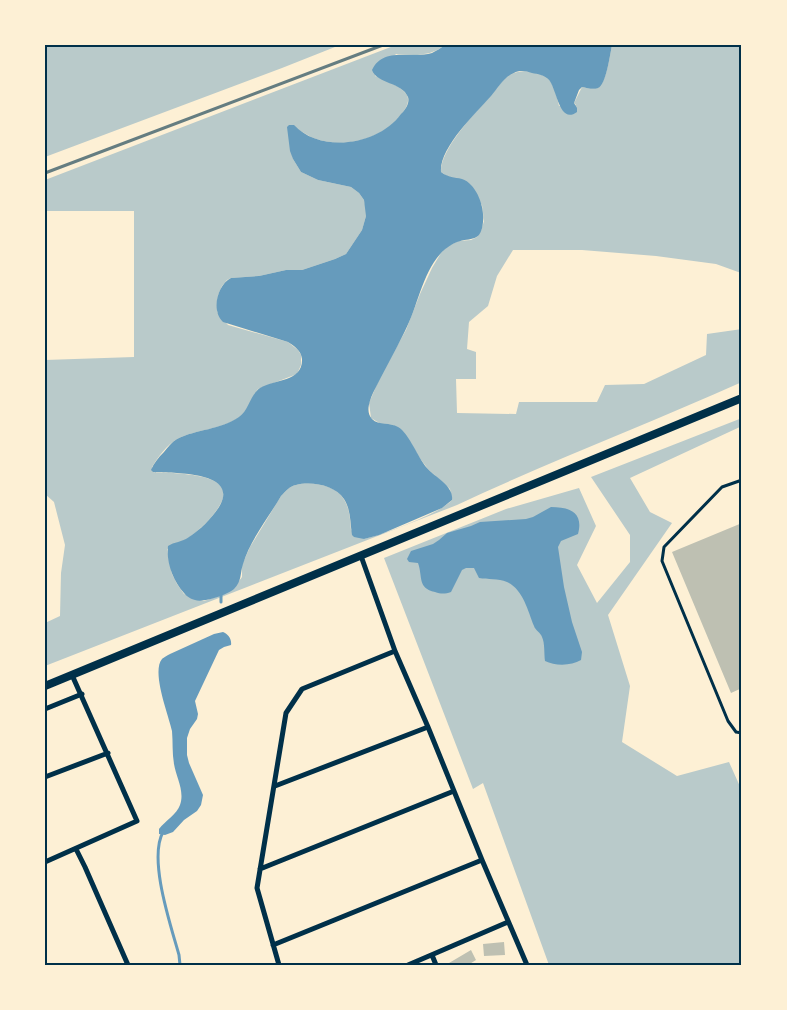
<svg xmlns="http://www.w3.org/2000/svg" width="787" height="1010" font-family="Mulish,sans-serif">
<rect width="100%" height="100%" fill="#fdf0d5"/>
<!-- green -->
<path fill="#b9caca" d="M 51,45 L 340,45 L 282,68 L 45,157 L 45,48 Z
M 396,45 L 445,45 C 430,57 414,55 396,54 L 375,76 C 385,80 401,86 407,95 C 410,101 406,108 403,112 C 385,140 341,150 311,137 C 307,135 303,132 299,130 L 289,135 L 293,159 L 301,172 L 318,180 L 351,187 L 359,193 L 364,200 L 366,209 L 366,216 L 362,230 L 346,254 L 335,259 L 302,270 L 286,270 L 259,276 L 231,278 L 227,280 L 222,286 L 218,295 L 217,303 L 217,312 L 228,325 L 288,342 L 298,350 L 301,355 L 301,365 L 297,374 L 258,389 C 251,398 249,410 240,417 C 221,430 197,429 177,439 C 167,445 158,457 152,467 L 153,472 C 169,473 208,473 220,485 C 235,499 199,531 187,539 C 181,542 174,545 167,549 L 172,574 L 177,584 L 184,594 L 204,601 L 227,593 L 233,589 L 242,577 L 242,565 L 250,547 L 281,496 C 286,491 290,486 296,485 C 311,481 335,485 343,498 C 350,508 350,519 351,530 L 364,539 C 384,534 439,514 452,500 L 450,489 L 428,469 L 419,457 L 411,443 L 393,425 L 381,424 L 371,418 L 369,403 L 381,375 L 406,330 L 420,294 L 432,268 L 441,253 L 448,246 L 458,241 L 471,240 L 477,237 L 481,231 L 484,221 L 482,205 L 456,179 L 447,176 L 441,172 C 440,151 471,117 485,102 C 493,93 500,82 510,75 C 520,68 541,71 549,80 C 555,87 557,97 559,106 L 576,105 L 574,103 L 582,87 C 587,88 593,90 597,88 C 606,85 610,55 612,45 L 742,45 L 742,310 L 741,273 L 716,264 L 656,256 L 582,250 L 513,250 L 497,276 L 488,306 L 469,322 L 467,349 L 476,352 L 476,379 L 456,379 L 457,413 L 516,414 L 519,402 L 597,402 L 605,385 L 644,384 L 706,355 L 707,334 L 742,329 L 742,382 C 648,424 551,461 457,505 L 45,666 L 45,623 L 60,616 L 61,573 L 65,545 L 54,502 L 45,494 L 45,360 L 134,357 L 134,211 L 46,211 L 45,180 Z
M 742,418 L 742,426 L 630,478 L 650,512 L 672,523 L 608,615 L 630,686 L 622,742 L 677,776 L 729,762 L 742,791 L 742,965 L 549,965 L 483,783 L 473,789 L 384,558 L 506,509 L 579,488 L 596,526 L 577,565 L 597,603 L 630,562 L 630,535 L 591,477 Z"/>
<!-- water -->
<path fill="#669bbc" d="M 445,45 L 612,45 C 610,55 606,85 598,88 C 593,90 587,88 582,87 L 579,90 L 574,103 L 577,108 L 577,112 C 559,125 557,89 549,80 C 544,75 538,74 532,73 C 526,71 519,70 514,73 C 504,77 498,88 491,96 C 476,113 439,148 441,172 C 449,178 454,177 462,179 C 477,184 485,208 483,222 C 481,243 471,237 457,242 C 452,244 446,248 442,252 C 422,273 418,306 405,331 C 395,352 383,372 373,393 C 370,400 365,412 372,419 C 379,426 390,422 398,427 C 409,433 418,458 427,468 C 436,478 454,486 452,500 L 442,508 L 379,535 L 364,539 L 354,537 L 352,535 C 350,522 351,510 344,499 C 335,485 311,481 296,485 C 290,486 286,491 281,496 C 269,517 250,540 243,564 C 240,573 242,581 234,589 C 227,595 203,603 195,600 C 191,599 186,596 184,593 C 173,581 166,562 168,546 C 174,542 182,542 189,537 C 200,530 212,518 219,507 C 241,471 173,473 153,472 L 151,470 C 154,463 158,458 164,452 C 168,447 172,442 177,439 C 197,429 220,430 239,417 C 249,410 250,395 260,388 C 275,379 303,382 302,359 C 301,350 294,346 288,342 L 223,322 C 211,311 217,285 231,278 L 259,276 L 286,270 L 302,270 L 335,259 L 346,254 L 362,230 L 366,216 L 364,200 L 359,193 L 351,187 L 318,180 L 301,172 L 293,159 L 290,151 L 287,127 L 289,125 L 294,125 C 321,154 379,145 401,114 C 405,110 410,103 408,97 C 402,82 377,84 372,70 C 383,46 412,59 432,53 C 436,51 441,48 445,45 Z
M 551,507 C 569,507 584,512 578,534 L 561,541 L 558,547 L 564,587 L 572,622 L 582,652 L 581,660 C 571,666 555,666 545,661 C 544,654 545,643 542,637 C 541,633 535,630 534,626 C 528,611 523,589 507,582 C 498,578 488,580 479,578 L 474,568 L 466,568 L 462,570 L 451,592 C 445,594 441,594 435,592 C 417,588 423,577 418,563 L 409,562 L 407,559 L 411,551 L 433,544 L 439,540 L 447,533 L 471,526 L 480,522 L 526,519 L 533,517 Z
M 223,632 C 228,634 232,639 231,645 L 224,647 L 219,650 L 195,701 L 198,714 L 197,719 L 190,729 L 187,738 L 187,755 L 189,763 L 203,795 L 201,805 L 197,811 L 184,820 L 173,832 L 165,835 L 159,834 L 159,829 C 165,821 177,814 180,805 C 185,791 176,777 174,764 C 172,753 173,742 172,731 C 169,716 151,672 162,659 C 163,658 168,655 170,654 L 214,634 Z"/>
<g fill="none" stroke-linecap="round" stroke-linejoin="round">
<!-- stream -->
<path stroke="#669bbc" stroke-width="3" d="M 221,602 L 221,592
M 163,832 C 148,859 171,926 179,955 L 180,965"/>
</g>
<!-- building -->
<path fill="#bec0b2" d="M 742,523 L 742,688 L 731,693 L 672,552 Z
M 504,942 L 505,955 L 484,956 L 483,944 Z
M 471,950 L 476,960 L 468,965 L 451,965 L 449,963 Z"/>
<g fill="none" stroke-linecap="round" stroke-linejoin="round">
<!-- service -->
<path stroke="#003049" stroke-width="3" d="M 742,480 L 722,487 L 664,547 L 662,561 L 728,721 L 736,732 L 742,733"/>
<!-- minor -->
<path stroke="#003049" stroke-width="5" d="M 361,556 L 395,651 L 428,727 L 482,860 L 527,965
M 45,709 L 82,694
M 45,777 L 108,753
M 275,786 L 428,727
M 76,849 L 85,867 L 128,965
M 45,862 L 137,821 L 72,675
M 260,869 L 454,791
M 273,945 L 482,860
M 432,955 L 436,965
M 279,965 L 257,888 L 286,713 L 302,689 L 395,651
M 408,965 L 508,922"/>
<!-- secondary -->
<path stroke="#003049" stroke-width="8" d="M 45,686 C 278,591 509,493 742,398"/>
<!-- rail -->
<path stroke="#657d81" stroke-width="3" d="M 45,173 L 383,45"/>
</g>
<!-- border -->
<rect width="787" height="1010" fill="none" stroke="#fdf0d5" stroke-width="93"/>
<rect x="46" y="46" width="694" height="918" fill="none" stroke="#003049" stroke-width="2"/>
</svg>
